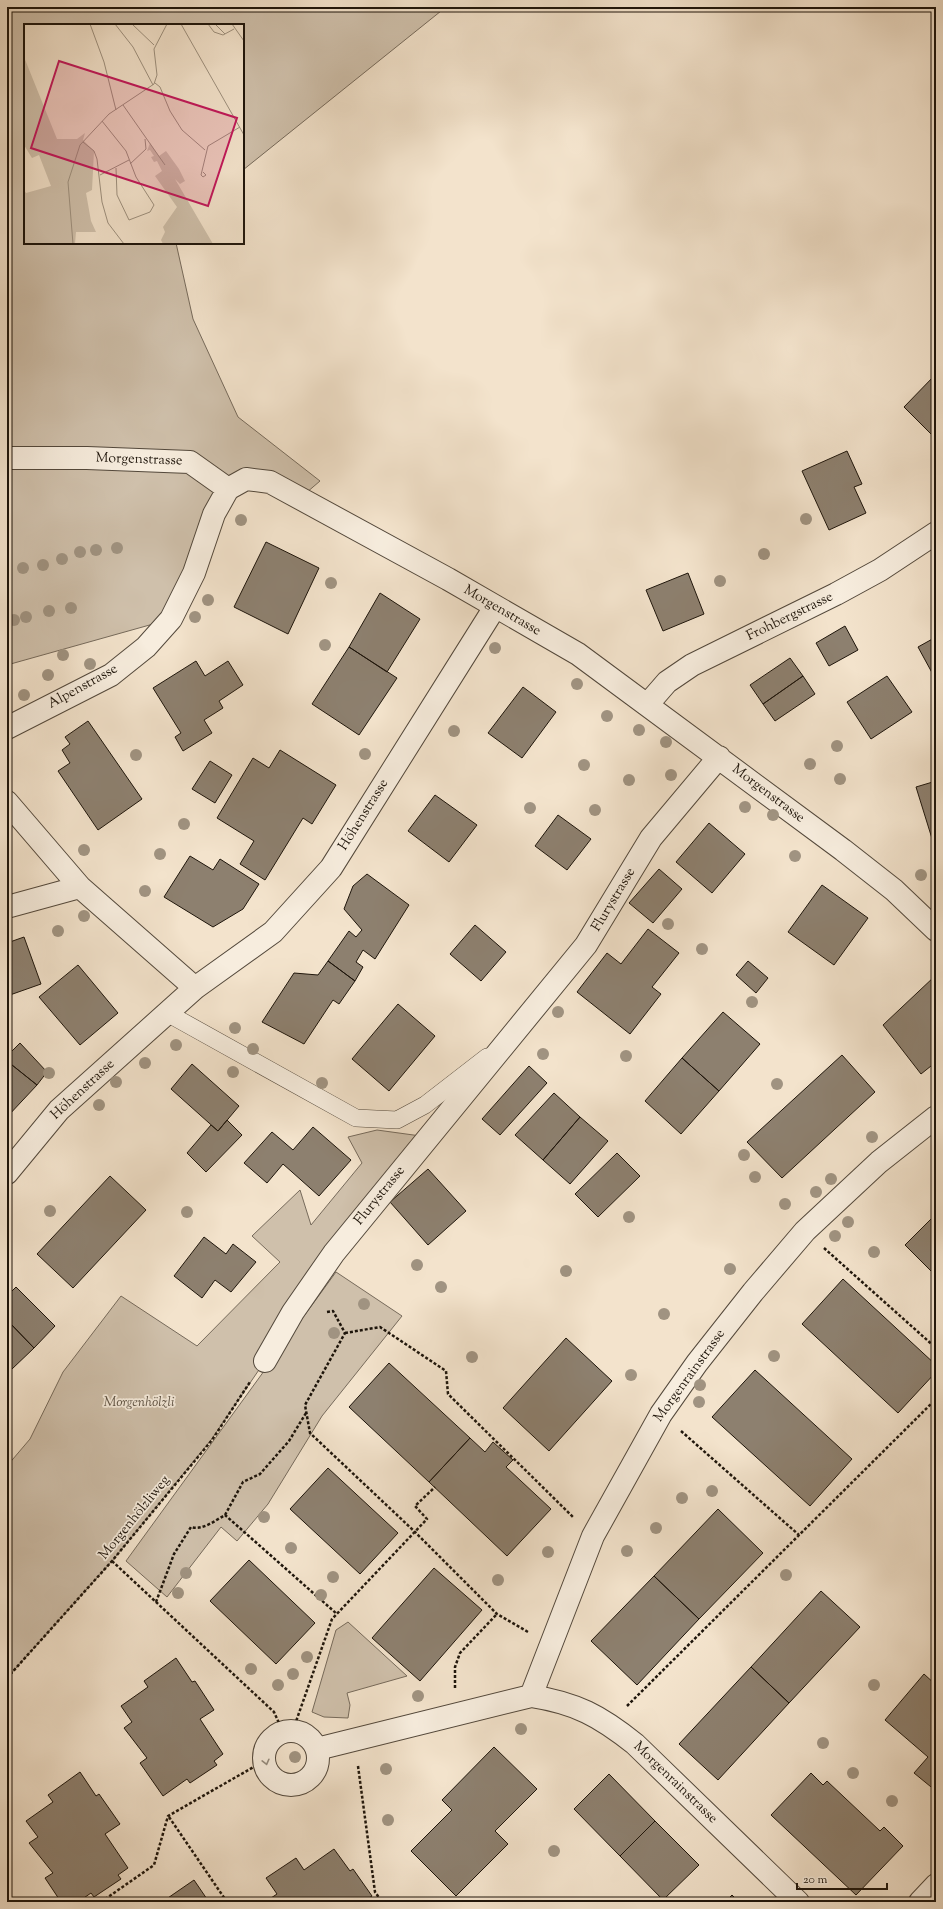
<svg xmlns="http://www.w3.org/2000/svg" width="943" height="1909" font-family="'Sorts Mill Goudy',serif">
<rect width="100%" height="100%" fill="#f3e3cc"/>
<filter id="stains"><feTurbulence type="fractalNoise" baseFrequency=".005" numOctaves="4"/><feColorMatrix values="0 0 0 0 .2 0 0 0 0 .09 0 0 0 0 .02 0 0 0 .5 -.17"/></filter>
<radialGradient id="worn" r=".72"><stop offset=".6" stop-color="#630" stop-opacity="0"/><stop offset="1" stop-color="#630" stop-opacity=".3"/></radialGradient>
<!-- green -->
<path fill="#cfc0ab" stroke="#766a5b" d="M 7,7 L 446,7 L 243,170 L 243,25 L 25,25 L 25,243 L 176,243 L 193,319 L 238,417 L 320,481 L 299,499 L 269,482 L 228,489 L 171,619 L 7,665 Z
M 377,1130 L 428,1137 L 265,1361 L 211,1440 L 112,1561 L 7,1678 L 7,1466 L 30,1439 L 63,1372 L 121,1296 L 197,1346 L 280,1262 L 252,1236 L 300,1190 L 311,1225 L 362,1163 L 348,1137 Z
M 336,1272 L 402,1316 L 322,1416 L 268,1504 L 237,1541 L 221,1527 L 167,1597 L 126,1561 Z
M 348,1622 L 407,1676 L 347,1693 L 350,1705 L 348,1718 L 324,1717 L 312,1712 L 336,1630 Z"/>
<!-- building -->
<path fill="#8d806f" stroke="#1e150b" d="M 936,374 L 936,439 L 904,407 Z
M 847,451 L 862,484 L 854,487 L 866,513 L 829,530 L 802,471 Z
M 266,542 L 319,568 L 288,634 L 234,607 Z
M 688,573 L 704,614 L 663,631 L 646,590 Z
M 380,593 L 420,619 L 387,672 L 349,647 Z
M 845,626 L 858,650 L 829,666 L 816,643 Z
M 936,637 L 936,680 L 918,647 Z
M 349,647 L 397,678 L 359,735 L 312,704 Z
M 790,658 L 803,676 L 763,704 L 750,685 Z
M 196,661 L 205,676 L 228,661 L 243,685 L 219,701 L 223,708 L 204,720 L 212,733 L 183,751 L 175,737 L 181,733 L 153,688 Z
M 803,676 L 815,694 L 775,721 L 763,704 Z
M 887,676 L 912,712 L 871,739 L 847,702 Z
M 523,687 L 556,712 L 522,758 L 488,733 Z
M 88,721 L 142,799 L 98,830 L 58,771 L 70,763 L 62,750 L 70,744 L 65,737 Z
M 280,750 L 336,785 L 312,824 L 303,818 L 265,880 L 240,864 L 254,841 L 217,818 L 253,758 L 269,768 Z
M 210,761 L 232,775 L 215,803 L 192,789 Z
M 936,781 L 936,844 L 934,845 L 916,787 Z
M 435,795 L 477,825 L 449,862 L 408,831 Z
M 558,815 L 591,839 L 567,870 L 535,846 Z
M 709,823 L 745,854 L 712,893 L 676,862 Z
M 190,856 L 213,870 L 220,859 L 259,884 L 243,909 L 213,927 L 164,897 Z
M 659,869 L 682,889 L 653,923 L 629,903 Z
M 367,874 L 409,905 L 375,959 L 363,950 L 356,962 L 363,967 L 355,981 L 328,961 L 349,931 L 356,937 L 362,930 L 344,909 L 353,886 Z
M 822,885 L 868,918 L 834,965 L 788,932 Z
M 475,925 L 506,952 L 481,981 L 450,954 Z
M 648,929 L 679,953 L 652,987 L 661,994 L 630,1034 L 577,992 L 607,953 L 621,964 Z
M 24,937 L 41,984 L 7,996 L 7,943 Z
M 328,961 L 355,981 L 339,1004 L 333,1000 L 304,1044 L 262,1022 L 294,973 L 318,975 Z
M 748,961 L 768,978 L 756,993 L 736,975 Z
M 78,965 L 118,1013 L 80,1045 L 39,997 Z
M 935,976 L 936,1062 L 921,1074 L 883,1025 Z
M 398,1004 L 435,1036 L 389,1091 L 352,1059 Z
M 723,1012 L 760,1044 L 719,1091 L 682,1058 Z
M 20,1043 L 47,1072 L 37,1085 L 7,1061 L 7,1056 Z
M 842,1055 L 875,1092 L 782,1178 L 747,1142 Z
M 682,1058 L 719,1091 L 681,1134 L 645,1101 Z
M 7,1061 L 37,1085 L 7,1117 Z
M 192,1064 L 239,1106 L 218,1131 L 171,1089 Z
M 529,1066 L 547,1083 L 500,1135 L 482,1119 Z
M 554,1093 L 580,1117 L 543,1160 L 515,1135 Z
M 580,1117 L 608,1141 L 570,1184 L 543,1160 Z
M 227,1120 L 242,1135 L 206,1172 L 187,1153 L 211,1125 L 218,1131 Z
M 313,1127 L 351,1160 L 319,1196 L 283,1164 L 267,1183 L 244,1163 L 272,1132 L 293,1150 Z
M 617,1153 L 640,1176 L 598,1217 L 575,1194 Z
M 428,1169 L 466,1211 L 428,1245 L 390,1202 Z
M 110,1176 L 146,1210 L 73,1288 L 37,1254 Z
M 936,1214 L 936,1276 L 905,1245 Z
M 204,1237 L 226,1254 L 233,1244 L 256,1262 L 231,1292 L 215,1280 L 202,1298 L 174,1276 Z
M 843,1279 L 936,1365 L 936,1372 L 898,1413 L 802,1324 Z
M 16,1287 L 55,1326 L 34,1348 L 7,1320 L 7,1296 Z
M 7,1320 L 34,1348 L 12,1369 L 7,1364 Z
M 566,1338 L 612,1381 L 549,1451 L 503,1408 Z
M 389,1363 L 470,1438 L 429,1482 L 349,1407 Z
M 755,1370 L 852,1459 L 810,1506 L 712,1417 Z
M 470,1438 L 485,1452 L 493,1442 L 513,1460 L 506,1467 L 551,1509 L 507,1556 L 429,1482 Z
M 328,1468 L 398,1533 L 360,1574 L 290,1509 Z
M 718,1509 L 763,1553 L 699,1619 L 654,1576 Z
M 249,1560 L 315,1623 L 276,1664 L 210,1601 Z
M 434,1568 L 482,1610 L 420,1681 L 372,1638 Z
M 654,1576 L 699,1619 L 637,1685 L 591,1641 Z
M 821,1591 L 860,1627 L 789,1703 L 751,1667 Z
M 176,1658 L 192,1682 L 195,1681 L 214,1710 L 200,1719 L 223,1754 L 214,1761 L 217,1765 L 190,1783 L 187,1779 L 163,1796 L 140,1763 L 147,1758 L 124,1728 L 132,1722 L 121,1706 L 148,1687 L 144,1681 Z
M 751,1667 L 789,1703 L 718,1780 L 679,1744 Z
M 924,1674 L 936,1685 L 936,1791 L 914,1773 L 928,1757 L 885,1720 Z
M 494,1747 L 537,1789 L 495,1831 L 508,1844 L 456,1896 L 411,1851 L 452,1810 L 442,1800 Z
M 80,1772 L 96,1796 L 99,1794 L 120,1824 L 105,1834 L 128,1868 L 118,1875 L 121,1879 L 94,1897 L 91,1893 L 78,1902 L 61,1902 L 45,1878 L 53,1873 L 29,1843 L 38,1837 L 26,1821 L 53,1802 L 48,1795 Z
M 811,1773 L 823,1785 L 827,1781 L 880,1831 L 884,1827 L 903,1846 L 856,1895 L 771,1815 Z
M 609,1774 L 655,1821 L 620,1856 L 574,1809 Z
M 655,1821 L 699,1865 L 663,1900 L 620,1856 Z
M 334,1849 L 350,1871 L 353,1869 L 372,1896 L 363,1902 L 274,1902 L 271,1898 L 277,1894 L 266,1878 L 296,1858 L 304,1870 Z
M 194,1880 L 209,1902 L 162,1902 Z
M 732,1895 L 739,1902 L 725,1902 Z"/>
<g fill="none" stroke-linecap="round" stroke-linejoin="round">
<!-- service casing -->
<g stroke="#53483b" stroke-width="18">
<path id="service" d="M 167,1013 L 356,1118 L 397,1120 L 425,1105 L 487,1057"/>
</g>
<!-- minor casing -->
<g stroke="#53483b" stroke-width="24">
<path id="minor" d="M 7,458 L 87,458 L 190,462 L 228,489
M 228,489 L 246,479 L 270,482 L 448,579 L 578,654 L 843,850 L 894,890 L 936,930
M 647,705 L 667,682 L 692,665 L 836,594 L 880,570 L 936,533
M 7,728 L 111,675 L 146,647 L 171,619 L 194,573 L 214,514 L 228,489
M 7,802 L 80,887 L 195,988
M 7,907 L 80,887
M 7,1173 L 59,1110 L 195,988 L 273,932 L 331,868 L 495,607
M 265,1361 L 293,1312 L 334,1253 L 586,945 L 651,838 L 719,757
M 531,1696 L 593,1536 L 661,1414 L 697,1363 L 753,1292 L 805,1231 L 879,1162 L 936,1117
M264 1758a27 27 0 1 1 54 0a27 27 0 1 1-54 0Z
M 317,1749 L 531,1696 C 576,1703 600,1716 635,1744 L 798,1902
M 920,1902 L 936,1885"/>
</g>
<!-- path -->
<path stroke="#1e150b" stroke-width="2.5" stroke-dasharray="3 2" stroke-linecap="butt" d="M 824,1248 L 936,1348
M 327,1312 L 333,1311 L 345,1333 L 305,1405 L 310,1433 L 414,1531 L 497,1614 L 528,1632
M 345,1333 L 380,1327 L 446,1371 L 448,1394 L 573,1517
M 681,1431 L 799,1535
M 225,1515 L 243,1482 L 260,1474 L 289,1441 L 306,1413
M 112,1561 L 274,1712 L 283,1732
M 156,1602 L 174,1554 L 191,1527 C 202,1531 216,1520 225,1515 L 337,1614
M 7,1678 L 112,1561 L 212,1440 L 250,1382
M 455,1688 L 455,1667 L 460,1653 L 497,1614
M 627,1706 L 936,1399
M 293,1730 L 332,1619 L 427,1519 L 415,1506 L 435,1487
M 358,1766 L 375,1892 L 382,1902
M 169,1817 L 227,1902
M 101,1902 L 154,1865 L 168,1816 L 264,1761"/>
<!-- service -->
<use href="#service" stroke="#f7edde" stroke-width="17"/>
<!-- minor -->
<use href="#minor" stroke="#f7edde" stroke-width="22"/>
</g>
<!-- trees -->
<g fill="#a09381">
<circle cx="806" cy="519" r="6"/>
<circle cx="241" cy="520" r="6"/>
<circle cx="117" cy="548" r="6"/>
<circle cx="96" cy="550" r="6"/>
<circle cx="80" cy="552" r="6"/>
<circle cx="764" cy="554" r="6"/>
<circle cx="62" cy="559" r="6"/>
<circle cx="43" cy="565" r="6"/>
<circle cx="23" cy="568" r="6"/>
<circle cx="720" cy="581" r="6"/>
<circle cx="331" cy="583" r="6"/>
<circle cx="208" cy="600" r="6"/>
<circle cx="71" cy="608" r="6"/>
<circle cx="49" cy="611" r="6"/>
<circle cx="26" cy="617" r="6"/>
<circle cx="195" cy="617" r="6"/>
<circle cx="14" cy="620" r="6"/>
<circle cx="325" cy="645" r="6"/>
<circle cx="495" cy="648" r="6"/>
<circle cx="63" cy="655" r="6"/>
<circle cx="90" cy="664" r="6"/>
<circle cx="48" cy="675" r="6"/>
<circle cx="577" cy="684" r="6"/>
<circle cx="24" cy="695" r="6"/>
<circle cx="607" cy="716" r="6"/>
<circle cx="639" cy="730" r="6"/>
<circle cx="454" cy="731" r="6"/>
<circle cx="666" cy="742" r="6"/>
<circle cx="837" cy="746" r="6"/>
<circle cx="365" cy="754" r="6"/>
<circle cx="136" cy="755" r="6"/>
<circle cx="810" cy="764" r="6"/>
<circle cx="584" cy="765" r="6"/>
<circle cx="671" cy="775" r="6"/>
<circle cx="840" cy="779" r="6"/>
<circle cx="629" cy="780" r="6"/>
<circle cx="745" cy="807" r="6"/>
<circle cx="530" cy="808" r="6"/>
<circle cx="595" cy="810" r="6"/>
<circle cx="773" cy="815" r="6"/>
<circle cx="184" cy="824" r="6"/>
<circle cx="84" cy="850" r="6"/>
<circle cx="160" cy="854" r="6"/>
<circle cx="795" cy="856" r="6"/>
<circle cx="921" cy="875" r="6"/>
<circle cx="145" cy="891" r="6"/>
<circle cx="84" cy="916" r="6"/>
<circle cx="668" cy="924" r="6"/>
<circle cx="58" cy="931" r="6"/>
<circle cx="702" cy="949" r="6"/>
<circle cx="752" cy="1002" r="6"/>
<circle cx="558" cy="1012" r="6"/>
<circle cx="235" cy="1028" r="6"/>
<circle cx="176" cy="1045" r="6"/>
<circle cx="253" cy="1049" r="6"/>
<circle cx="543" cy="1054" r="6"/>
<circle cx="626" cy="1056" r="6"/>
<circle cx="145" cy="1063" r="6"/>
<circle cx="233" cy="1072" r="6"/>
<circle cx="49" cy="1073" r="6"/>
<circle cx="116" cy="1082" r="6"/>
<circle cx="322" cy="1083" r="6"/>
<circle cx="777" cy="1084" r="6"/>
<circle cx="99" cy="1105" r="6"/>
<circle cx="872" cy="1137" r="6"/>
<circle cx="744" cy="1155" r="6"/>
<circle cx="755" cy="1177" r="6"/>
<circle cx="831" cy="1179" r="6"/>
<circle cx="816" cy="1192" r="6"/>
<circle cx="785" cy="1204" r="6"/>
<circle cx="50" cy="1211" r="6"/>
<circle cx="187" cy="1212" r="6"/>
<circle cx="629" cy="1217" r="6"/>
<circle cx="848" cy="1222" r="6"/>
<circle cx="835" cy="1236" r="6"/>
<circle cx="874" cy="1252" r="6"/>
<circle cx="417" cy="1265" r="6"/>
<circle cx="730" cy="1269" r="6"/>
<circle cx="566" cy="1271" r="6"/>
<circle cx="441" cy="1287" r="6"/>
<circle cx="364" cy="1304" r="6"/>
<circle cx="664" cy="1314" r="6"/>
<circle cx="334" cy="1333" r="6"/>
<circle cx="774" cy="1356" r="6"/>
<circle cx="472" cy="1357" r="6"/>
<circle cx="631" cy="1375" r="6"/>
<circle cx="700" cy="1385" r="6"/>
<circle cx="699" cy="1402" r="6"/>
<circle cx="712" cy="1491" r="6"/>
<circle cx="682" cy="1498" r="6"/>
<circle cx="264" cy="1517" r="6"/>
<circle cx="656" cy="1528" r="6"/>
<circle cx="291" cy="1548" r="6"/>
<circle cx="627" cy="1551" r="6"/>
<circle cx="548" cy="1552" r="6"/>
<circle cx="186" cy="1573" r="6"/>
<circle cx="786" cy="1575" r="6"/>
<circle cx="333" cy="1577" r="6"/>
<circle cx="498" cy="1580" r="6"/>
<circle cx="178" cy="1593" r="6"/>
<circle cx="321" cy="1595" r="6"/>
<circle cx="307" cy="1657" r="6"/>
<circle cx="251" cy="1669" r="6"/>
<circle cx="293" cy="1674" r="6"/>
<circle cx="278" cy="1685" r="6"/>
<circle cx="874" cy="1685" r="6"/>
<circle cx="418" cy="1696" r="6"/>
<circle cx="521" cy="1729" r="6"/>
<circle cx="823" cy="1743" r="6"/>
<circle cx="295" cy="1757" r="6"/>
<circle cx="386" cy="1769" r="6"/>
<circle cx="853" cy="1773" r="6"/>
<circle cx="892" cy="1801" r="6"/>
<circle cx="388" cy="1820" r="6"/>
<circle cx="554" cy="1851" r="6"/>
</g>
<!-- one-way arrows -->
<defs><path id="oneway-chevron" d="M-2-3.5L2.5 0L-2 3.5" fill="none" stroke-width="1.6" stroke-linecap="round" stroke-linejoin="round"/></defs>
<use stroke="#958c7f" href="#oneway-chevron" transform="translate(266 1762) rotate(76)"/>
<g text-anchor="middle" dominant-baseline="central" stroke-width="3.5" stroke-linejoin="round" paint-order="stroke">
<!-- street labels -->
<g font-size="14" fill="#1e150b" stroke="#f7edde">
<text transform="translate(139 460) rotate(2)">Morgenstrasse</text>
<text transform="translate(502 611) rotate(30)">Morgenstrasse</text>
<text transform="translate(790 617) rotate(-26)">Frohbergstrasse</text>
<text transform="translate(83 687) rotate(-29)">Alpenstrasse</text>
<text transform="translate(768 794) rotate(37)">Morgenstrasse</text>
<text transform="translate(364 815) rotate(-58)">Höhenstrasse</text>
<text transform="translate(614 900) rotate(-59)">Flurystrasse</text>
<text transform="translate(83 1090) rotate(-43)">Höhenstrasse</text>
<text transform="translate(380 1196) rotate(-51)">Flurystrasse</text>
<text transform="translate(690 1376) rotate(-54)">Morgenrainstrasse</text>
<text transform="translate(135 1518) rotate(-51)">Morgenhölzliweg</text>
<text transform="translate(675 1783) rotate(44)">Morgenrainstrasse</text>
</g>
<!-- park labels -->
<g font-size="14" font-style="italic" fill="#5c5143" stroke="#f7edde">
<text x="139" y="1403">Morgenhölzli</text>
</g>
</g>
<!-- overview -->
<g transform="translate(24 24)">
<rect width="220" height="220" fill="#f3e3cc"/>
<path d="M 0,33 L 33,115 L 53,115 L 61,109 L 59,116 L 70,127 L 68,166 L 62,169 L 67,197 L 72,208 L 52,208 L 51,220 L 0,220 L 0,166 L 2,169 L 27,162 L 15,131 L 8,134 L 0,121 ZM 126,119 L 135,132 L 142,127 L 155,145 L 161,157 L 156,160 L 151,155 L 189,220 L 139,220 L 137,216 L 141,208 L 139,203 L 153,183 L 131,152 L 138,147 L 133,137 L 130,138 L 127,133 L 130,132 L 126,126 L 123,127 Z" fill="#cfc0ab"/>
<path fill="none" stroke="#9e917f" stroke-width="1" d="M 66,0 L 80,38 L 92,86M 91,0 L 109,23 L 129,61M 108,0 L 130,21M 157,0 L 220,111M 184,0 L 190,8 L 199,11 L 210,5M 191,0 L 201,10M 208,0 L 220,17M 131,59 L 136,63 L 146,87 L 158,106 L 181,126M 99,81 L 141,141M 78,97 L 102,127 L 112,153 L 130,181 L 126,188 L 105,196 L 93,171 L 92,144M 59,118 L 70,127 L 73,135 L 78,178 L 84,199 L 100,220M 220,121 L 220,135M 106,140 L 122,125 L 121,115M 179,148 L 182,151 L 179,153 L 177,151 L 184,122 L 216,103M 76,151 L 105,136M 49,220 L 44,158 L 56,121 L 85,90 L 130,60 L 133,51 L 130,25 L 143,0"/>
<path fill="#c2185b" fill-opacity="0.15" stroke="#c2185b" stroke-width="2" d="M 35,37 L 213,94 L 184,182 L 7,124 Z"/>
<rect width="220" height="220" fill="none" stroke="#1e150b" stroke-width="2"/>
</g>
<!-- margin -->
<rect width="943" height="1909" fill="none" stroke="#f3e3cc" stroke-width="24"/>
<rect x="8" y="8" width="927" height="1893" fill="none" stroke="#1e150b" stroke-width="2"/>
<rect x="12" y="12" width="919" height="1885" fill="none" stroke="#1e150b"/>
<!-- scale -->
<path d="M797 1883v6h90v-6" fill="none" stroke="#1e150b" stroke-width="2"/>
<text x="803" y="1883" font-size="12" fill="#1e150b" stroke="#f7edde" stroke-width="3" paint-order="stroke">20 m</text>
<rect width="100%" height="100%" filter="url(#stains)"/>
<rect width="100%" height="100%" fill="url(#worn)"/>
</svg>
